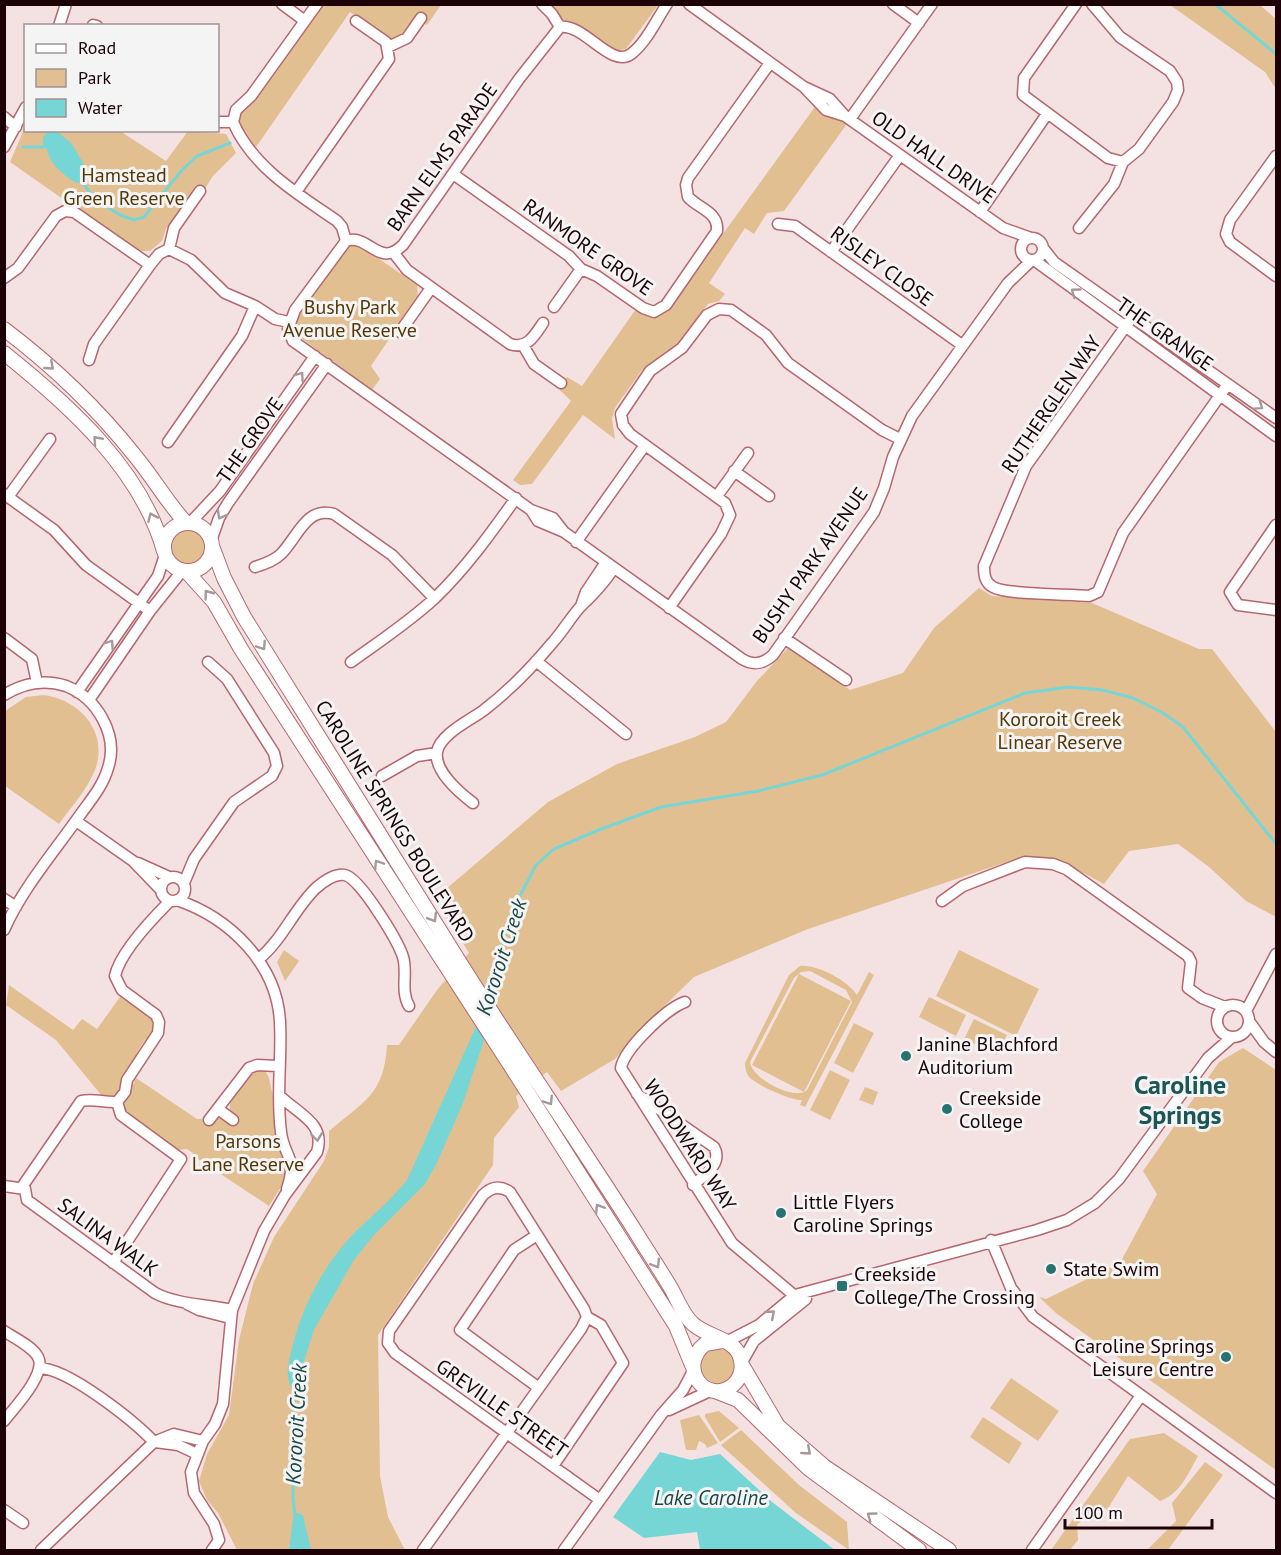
<svg xmlns="http://www.w3.org/2000/svg" width="1281" height="1555" font-family="'PT Sans',sans-serif">
<rect width="100%" height="100%" fill="#f4e2e3"/>
<!-- green -->
<path fill="#e2bf91" fill-rule="evenodd" d="M 323,5 L 441,5 L 427,25 L 414,17 L 401,35 L 390,40 L 350,12 L 256,147 C 248,137 236,127 240,113 L 254,101 Z
M 551,5 L 658,5 L 626,49 L 613,51 L 572,22 L 561,20 Z
M 1170,5 L 1260,5 L 1276,19 L 1276,89 L 1265,72 Z
M 817,104 L 847,124 L 784,211 L 767,213 L 754,234 L 745,228 L 709,283 L 725,294 L 719,301 L 708,304 L 677,344 L 642,370 L 615,408 L 612,418 L 615,439 L 583,415 L 532,484 L 520,485 L 513,480 L 571,401 L 559,389 L 567,377 L 582,386 L 636,309 C 649,317 659,319 670,307 Z
M 25,127 L 26,130 L 120,131 L 166,161 L 188,131 L 226,134 L 236,153 L 213,176 L 204,190 L 196,185 L 166,229 L 162,241 L 150,251 L 137,251 L 10,162 Z
M 349,245 L 359,245 L 417,285 L 418,296 L 371,366 L 380,379 L 372,390 L 297,335 L 294,327 L 295,320 Z
M171 547a17 17 0 1 1 34 0a17 17 0 1 1-34 0Z
M 979,588 L 992,596 L 1092,603 L 1199,649 L 1212,649 L 1276,732 L 1276,917 L 1246,901 L 1209,867 L 1178,844 L 1129,851 L 1104,884 L 1059,860 L 1022,857 L 808,929 L 694,977 L 634,1036 L 615,1059 L 561,1091 L 547,1072 L 516,1096 L 519,1107 L 494,1138 L 493,1165 L 378,1335 L 380,1476 L 388,1517 L 405,1550 L 237,1550 L 218,1513 L 207,1500 L 199,1481 L 207,1454 L 229,1415 L 239,1340 L 253,1284 L 274,1237 L 324,1161 L 329,1147 L 329,1131 C 364,1101 384,1095 387,1045 L 399,1045 L 437,990 L 469,953 L 447,917 L 446,889 L 548,802 L 617,764 L 695,737 L 726,722 L 757,681 L 788,648 L 850,690 L 903,673 L 934,628 Z
M 44,695 C 80,700 109,732 95,770 C 87,790 71,807 59,824 L 5,786 L 5,711 L 26,697 Z
M 284,950 L 299,961 L 285,981 L 277,962 Z
M 959,950 L 1039,989 L 1016,1036 L 936,996 Z
M 800,966 C 817,964 848,981 857,995 L 869,972 L 874,975 L 805,1107 L 800,1105 L 802,1100 C 791,1101 757,1085 749,1077 C 746,1073 745,1068 745,1063 L 789,975 ZM 810,971 L 846,990 L 852,1002 L 807,1090 C 795,1102 751,1078 750,1062 L 794,978 L 801,972 Z
M 799,974 L 851,1001 L 804,1092 L 752,1065 Z
M 9,985 L 73,1030 L 82,1019 L 97,1029 L 120,997 L 151,1017 L 156,1029 L 150,1039 L 146,1039 L 137,1052 L 139,1055 L 116,1098 L 102,1096 L 56,1040 L 6,1005 Z
M 929,997 L 966,1015 L 956,1036 L 919,1017 Z
M 974,1019 L 1007,1035 L 997,1055 L 964,1039 Z
M 854,1023 L 874,1033 L 853,1073 L 834,1063 Z
M 1243,1048 L 1276,1070 L 1276,1470 L 1057,1314 L 1039,1297 L 1046,1299 L 1120,1263 L 1157,1194 L 1143,1171 L 1219,1062 Z
M 255,1068 L 265,1070 L 269,1078 L 287,1164 L 286,1179 L 269,1206 L 192,1155 L 193,1153 L 187,1149 L 177,1150 L 125,1113 L 122,1106 L 136,1078 L 197,1119 L 217,1118 L 230,1112 L 230,1100 Z
M 830,1070 L 850,1080 L 830,1120 L 810,1110 Z
M 865,1087 L 878,1092 L 873,1105 L 859,1100 Z
M701 1366a17 17 0 1 1 34 0a17 17 0 1 1-34 0Z
M 1011,1378 L 1059,1411 L 1038,1441 L 990,1408 Z
M 719,1411 L 739,1428 L 720,1442 L 705,1417 L 705,1414 Z
M 699,1415 L 718,1443 L 707,1448 L 705,1444 L 699,1441 L 696,1450 L 686,1450 L 680,1420 Z
M 983,1417 L 1022,1443 L 1009,1464 L 970,1437 Z
M 741,1430 L 799,1485 L 847,1522 L 849,1550 L 796,1513 L 724,1448 L 721,1445 Z
M 1164,1433 L 1198,1456 C 1188,1474 1180,1494 1160,1501 L 1128,1476 L 1107,1510 L 1099,1504 L 1077,1525 L 1078,1540 L 1070,1550 L 1051,1550 L 1130,1439 Z
M 1205,1462 L 1223,1475 L 1168,1550 L 1147,1550 L 1176,1521 L 1172,1503 Z"/>
<!-- water -->
<path fill="#76d6d5" d="M 48,130 L 57,131 L 72,144 L 86,168 L 82,182 L 76,183 C 65,176 48,163 47,149 L 43,147 L 43,138 Z
M 478,1022 L 489,1025 L 463,1103 L 437,1163 L 425,1184 L 374,1235 L 354,1260 L 314,1330 L 298,1380 L 292,1388 C 284,1377 289,1361 292,1348 C 302,1306 324,1264 355,1232 C 373,1215 391,1200 407,1180 Z
M 660,1452 L 691,1460 L 720,1454 L 772,1502 L 835,1550 L 700,1550 L 697,1532 L 644,1538 L 613,1517 Z
M 294,1512 L 303,1515 L 311,1550 L 289,1550 Z"/>
<g fill="none" stroke-linecap="round" stroke-linejoin="round">
<!-- stream -->
<path stroke="#76d6d5" stroke-width="3" d="M 1215,4 L 1276,54
M 23,147 L 43,147
M 82,182 L 95,199 L 120,215 L 134,220 L 144,217 L 182,170 L 197,156 L 230,143
M 487,998 L 511,913 L 536,865 L 554,849 L 596,831 L 661,807 L 758,791 L 822,775 L 1025,693 L 1069,687 L 1102,690 L 1133,698 L 1163,713 L 1183,727 L 1276,844
M 294,1384 L 293,1499 L 295,1515"/>
<!-- minor casing -->
<g stroke="#b4676e" stroke-width="13">
<path id="minor" d="M 282,4 L 305,21
M 317,4 L 251,96 L 236,110 L 233,122 C 253,168 298,194 337,221 L 342,227 L 346,241
M 542,4 L 552,14 L 560,27 C 584,23 611,69 631,54 C 646,43 657,19 667,4
M 689,4 L 804,87 L 826,110 L 845,116
M 893,4 L 919,23
M 1076,4 L 1024,78 L 1023,95 L 1108,158 L 1123,162 L 1139,149 L 1173,102 L 1178,90 L 1177,82 L 1170,71 L 1120,37 L 1092,4
M 93,25 L 97,26
M 59,26 L 66,4
M 560,27 L 519,79 L 403,245 C 378,269 369,233 346,241 L 295,310 L 288,329 L 293,341 L 531,510 L 553,518 L 564,532
M 388,47 L 407,38 L 421,18
M 804,87 L 830,99 L 845,116 L 1003,228 L 1031,238
M 4,117 L 16,127
M 850,119 L 932,4
M 218,122 L 233,122
M 4,147 L 26,107
M 1276,156 L 1230,220 L 1226,234 L 1230,242 L 1276,276
M 453,174 L 569,256 L 581,269 L 597,276 L 643,308 L 654,312 L 666,305 L 717,231 C 719,212 699,209 688,197 L 686,185 L 688,178 L 770,63
M 296,192 L 389,59 L 386,42 L 356,21
M 980,212 L 1047,114
M 778,224 L 795,226 L 962,345
M 1079,228 L 1114,184 L 1123,162
M1021 249a11 11 0 1 1 22 0a11 11 0 1 1-22 0Z
M 1043,248 L 1054,262 L 1276,418
M 169,249 L 174,228 L 200,191
M 393,252 L 407,270 L 510,344 C 527,350 535,335 543,323
M 831,252 L 900,155
M 1034,260 L 1276,436
M 4,278 L 18,268 L 56,216 L 65,211 L 74,212 L 150,265
M 554,307 L 581,269
M 1133,316 L 1026,466 L 984,566 C 984,575 985,583 993,587 C 1006,595 1070,594 1089,596 L 1098,592 L 1123,533 L 1228,384
M 400,332 L 431,288
M 523,345 L 534,364 L 561,383
M 89,360 L 94,344 L 150,265 L 159,254 L 169,249 L 191,260 L 225,293 L 255,306 L 275,319 L 289,322
M 168,442 L 242,336 L 255,306
M 734,471 L 769,496
M 4,494 L 54,530 L 86,565 L 150,611
M 717,496 L 748,453
M 8,497 L 50,439
M 531,510 L 538,521 L 564,532 L 742,659 C 754,666 763,664 773,655 L 874,512 L 884,488 L 893,457 L 912,416 L 1008,283 L 1032,260
M 190,523 L 220,491 L 315,356
M 1276,525 L 1230,592 L 1238,605 L 1276,610
M 211,541 L 219,518 L 228,503 L 327,364
M 576,542 L 645,445
M 255,567 C 264,564 274,561 281,554 C 298,537 306,506 334,514 L 392,555 L 434,598
M 581,606 L 586,592 L 606,562
M 669,608 L 721,534 L 730,515 L 725,503 L 630,434 L 623,425 L 621,414 L 650,371 L 682,348 L 707,315 L 719,309 L 731,310 L 766,335 L 788,363 L 882,430 L 900,439
M 4,638 L 32,659 L 37,683
M 784,638 L 846,680
M 536,661 L 626,734
M 351,662 C 380,641 409,622 435,598 C 466,568 491,533 516,498
M 77,692 L 158,576 L 165,555
M 4,695 C 23,683 45,679 66,686 C 97,698 119,735 108,768 C 103,786 90,801 80,815 C 54,852 22,889 4,930
M 89,700 L 150,611 L 182,571
M 382,776 L 417,756 L 437,753
M 473,803 C 460,793 434,771 437,752 C 440,734 471,720 484,710 C 509,691 533,666 553,642 C 563,631 571,617 581,606 C 594,594 604,583 614,568
M 76,821 L 133,861 L 160,889
M 138,863 L 169,877
M161 889a12 12 0 1 1 24 0a12 12 0 1 1-24 0Z
M 184,883 L 194,859 L 234,802 L 272,776 L 277,766 L 274,753 L 227,679 L 208,662
M 4,899 L 16,907
M 177,900 C 230,918 277,964 280,1022 C 282,1059 276,1095 281,1132 C 284,1158 298,1156 287,1189
M 170,901 C 153,918 120,952 115,976 L 122,990 L 156,1015 L 159,1022 L 158,1033 L 127,1080 L 125,1092 L 117,1102 C 104,1103 94,1098 81,1101 L 24,1184 L 27,1200 L 155,1293 C 178,1305 207,1304 232,1310
M 942,901 L 963,886 L 1025,862 L 1053,864 L 1066,869 L 1188,956 L 1191,962 L 1188,988 L 1202,998 L 1225,1007
M 259,959 C 283,939 294,909 316,888 C 324,881 335,873 345,875 C 360,878 398,941 403,957 C 408,973 400,990 409,1006
M 685,1002 C 667,1008 624,1049 621,1068 L 732,1243 L 802,1302
M1217 1021a16 16 0 1 1 32 0a16 16 0 1 1-32 0Z
M 1246,1011 L 1276,954
M 1249,1021 L 1264,1042 L 1276,1052
M 637,1094 L 714,1147 C 723,1163 705,1175 693,1185
M 218,1109 L 233,1120
M 209,1120 L 249,1068 L 257,1065 L 278,1066
M 4,1186 L 25,1189
M 537,1235 L 514,1250 L 460,1330 L 539,1388
M 991,1240 L 1011,1288 L 1033,1317 L 1276,1493
M 113,1263 L 181,1159 L 121,1115 L 117,1102
M 187,1304 L 199,1310 L 230,1318
M 587,1317 L 584,1309 L 510,1192 C 500,1185 491,1187 483,1195 L 396,1321 L 389,1331 L 388,1343 L 395,1353 L 600,1500
M 4,1331 C 14,1338 32,1346 38,1357 C 47,1374 14,1408 4,1421
M 726,1342 L 759,1325 L 795,1295 L 1037,1230 L 1067,1220 L 1095,1203 L 1119,1179 L 1208,1058 L 1232,1037
M 742,1362 L 754,1341 L 806,1299
M 39,1368 C 68,1368 134,1421 154,1442
M 669,1410 L 712,1390
M 155,1442 L 178,1445 L 197,1454
M 553,1466 L 623,1363 L 601,1325 L 587,1317
M 4,1510 L 23,1523
M 41,1550 L 154,1442 L 174,1434 L 203,1441
M 212,1550 L 219,1540 L 214,1524 L 194,1493 L 191,1472 L 203,1441 L 215,1424 L 223,1404 L 232,1310 L 264,1231 L 285,1195 L 317,1152 C 326,1123 298,1114 280,1096
M 423,1550 L 581,1329 L 587,1317
M 564,1550 L 661,1415 L 683,1390 L 693,1371
M 1032,1550 L 1140,1397"/>
</g>
<!-- major casing -->
<g stroke="#b4676e" stroke-width="16">
<path id="major" d="M 4,329 C 53,366 98,409 136,457 C 154,479 167,502 186,523
M 4,353 C 69,405 141,469 164,551
M164 547a24 24 0 1 1 48 0a24 24 0 1 1-48 0Z
M 212,546 L 224,578 L 244,617 C 317,733 390,849 462,966 C 519,1056 580,1144 637,1234 C 648,1252 661,1271 672,1290 C 678,1301 683,1315 693,1324 C 706,1336 731,1338 739,1354 C 744,1365 742,1378 732,1386 C 705,1405 677,1367 705,1344 L 722,1341
M 186,571 L 214,602 L 241,649 L 512,1068 L 676,1326 L 692,1365
M 742,1365 L 778,1426 L 825,1467 L 949,1550
M 715,1391 L 738,1400 L 808,1468 L 919,1550"/>
</g>
<!-- minor -->
<use href="#minor" stroke="#fff" stroke-width="10"/>
<!-- major -->
<use href="#major" stroke="#fff" stroke-width="14"/>
</g>
<!-- one-way arrows -->
<defs><path id="oneway-chevron" d="M-2-3.5L2.5 0L-2 3.5" fill="none" stroke-width="1.6" stroke-linecap="round" stroke-linejoin="round" transform="scale(1.5)"/></defs>
<g stroke="#a49a9b">
<use href="#oneway-chevron" transform="translate(1075 292) rotate(-144)"/>
<use href="#oneway-chevron" transform="translate(50 366) rotate(41)"/>
<use href="#oneway-chevron" transform="translate(300 376) rotate(-55)"/>
<use href="#oneway-chevron" transform="translate(1259 406) rotate(35)"/>
<use href="#oneway-chevron" transform="translate(97 440) rotate(-132)"/>
<use href="#oneway-chevron" transform="translate(221 515) rotate(119)"/>
<use href="#oneway-chevron" transform="translate(152 517) rotate(-114)"/>
<use href="#oneway-chevron" transform="translate(208 594) rotate(-127)"/>
<use href="#oneway-chevron" transform="translate(110 644) rotate(-55)"/>
<use href="#oneway-chevron" transform="translate(262 646) rotate(57)"/>
<use href="#oneway-chevron" transform="translate(378 864) rotate(-123)"/>
<use href="#oneway-chevron" transform="translate(433 918) rotate(59)"/>
<use href="#oneway-chevron" transform="translate(549 1101) rotate(57)"/>
<use href="#oneway-chevron" transform="translate(317 1137) rotate(83)"/>
<use href="#oneway-chevron" transform="translate(599 1208) rotate(-122)"/>
<use href="#oneway-chevron" transform="translate(656 1264) rotate(58)"/>
<use href="#oneway-chevron" transform="translate(771 1314) rotate(-41)"/>
<use href="#oneway-chevron" transform="translate(807 1451) rotate(41)"/>
<use href="#oneway-chevron" transform="translate(871 1516) rotate(-144)"/>
</g>
<!-- markers -->
<g fill="#287372" stroke="#f4f4f4" stroke-width="2">
<circle cx="906" cy="1056" r="6"/>
<circle cx="947" cy="1109" r="6"/>
<circle cx="781" cy="1213" r="6"/>
<circle cx="1051" cy="1269" r="6"/>
<rect x="836" y="1280" width="12" height="12" rx="3"/>
<circle cx="1226" cy="1357" r="6"/>
</g>
<g text-anchor="middle" dominant-baseline="central" stroke-width="6" stroke-linejoin="round" paint-order="stroke">
<!-- street labels -->
<g font-size="20" fill="#1c0206" stroke="#f4f4f4">
<text transform="translate(442 157) rotate(-55)">BARN ELMS PARADE</text>
<text transform="translate(934 157) rotate(35)">OLD HALL DRIVE</text>
<text transform="translate(588 247) rotate(35)">RANMORE GROVE</text>
<text transform="translate(882 266) rotate(36)">RISLEY CLOSE</text>
<text transform="translate(1165 334) rotate(35)">THE GRANGE</text>
<text transform="translate(1051 404) rotate(-56)">RUTHERGLEN WAY</text>
<text transform="translate(250 440) rotate(-55)">THE GROVE</text>
<text transform="translate(810 565) rotate(-55)">BUSHY PARK AVENUE</text>
<text transform="translate(395 821) rotate(58)">CAROLINE SPRINGS BOULEVARD</text>
<text transform="translate(690 1145) rotate(57)">WOODWARD WAY</text>
<text transform="translate(108 1237) rotate(36)">SALINA WALK</text>
<text transform="translate(502 1408) rotate(35)">GREVILLE STREET</text>
</g>
<!-- park labels -->
<g font-size="20" fill="#543706" stroke="#f4f4f4">
<text x="124" y="175">Hamstead<tspan x="124" dy="23">Green Reserve</tspan></text>
<text x="350" y="307">Bushy Park<tspan x="350" dy="23">Avenue Reserve</tspan></text>
<text x="1060" y="719">Kororoit Creek<tspan x="1060" dy="23">Linear Reserve</tspan></text>
<text x="248" y="1141">Parsons<tspan x="248" dy="23">Lane Reserve</tspan></text>
</g>
<!-- poi labels -->
<g font-size="20" fill="#1c0206" stroke="#f4f4f4" text-anchor="start">
<text x="918" y="1044">Janine Blachford<tspan x="918" dy="23">Auditorium</tspan></text>
<text x="959" y="1098">Creekside<tspan x="959" dy="23">College</tspan></text>
<text x="793" y="1202">Little Flyers<tspan x="793" dy="23">Caroline Springs</tspan></text>
<text x="1063" y="1269">State Swim</text>
<text x="854" y="1274">Creekside<tspan x="854" dy="23">College/The Crossing</tspan></text>
<text x="1214" y="1346" text-anchor="end">Caroline Springs<tspan x="1214" dy="23">Leisure Centre</tspan></text>
</g>
<!-- water labels -->
<g font-size="21" font-style="italic" fill="#1a4646" stroke="#f4f4f4">
<text transform="translate(501 957) rotate(-72)">Kororoit Creek</text>
<text transform="translate(296 1424) rotate(-87)">Kororoit Creek</text>
<text x="711" y="1497">Lake Caroline</text>
</g>
<!-- district labels -->
<g font-size="26" font-weight="bold" fill="#1a5655" stroke="#f4f4f4">
<text x="1180" y="1084">Caroline<tspan x="1180" dy="30">Springs</tspan></text>
</g>
</g>
<!-- border -->
<rect width="1281" height="1555" fill="none" stroke="#1c0206" stroke-width="12"/>
<!-- legend -->
<rect x="24" y="24" width="195" height="108" fill="#f4f4f4" stroke="#9e9395" stroke-width="1.5"/>
<rect x="36" y="44" width="30" height="9" fill="#ffffff" stroke="#9e9395" stroke-width="1.5"/>
<text x="78" y="54" font-size="18" fill="#1c0206">Road</text>
<rect x="36" y="69" width="30" height="18" fill="#e2bf91" stroke="#9e9395" stroke-width="1.5"/>
<text x="78" y="84" font-size="18" fill="#1c0206">Park</text>
<rect x="36" y="99" width="30" height="18" fill="#76d6d5" stroke="#9e9395" stroke-width="1.5"/>
<text x="78" y="114" font-size="18" fill="#1c0206">Water</text>
<!-- scale -->
<path d="M1065 1519v9h147v-9" fill="none" stroke="#1c0206" stroke-width="3"/>
<text x="1074" y="1519" font-size="18" fill="#1c0206" stroke="#f4f4f4" stroke-width="4.5" paint-order="stroke">100 m</text>
</svg>
